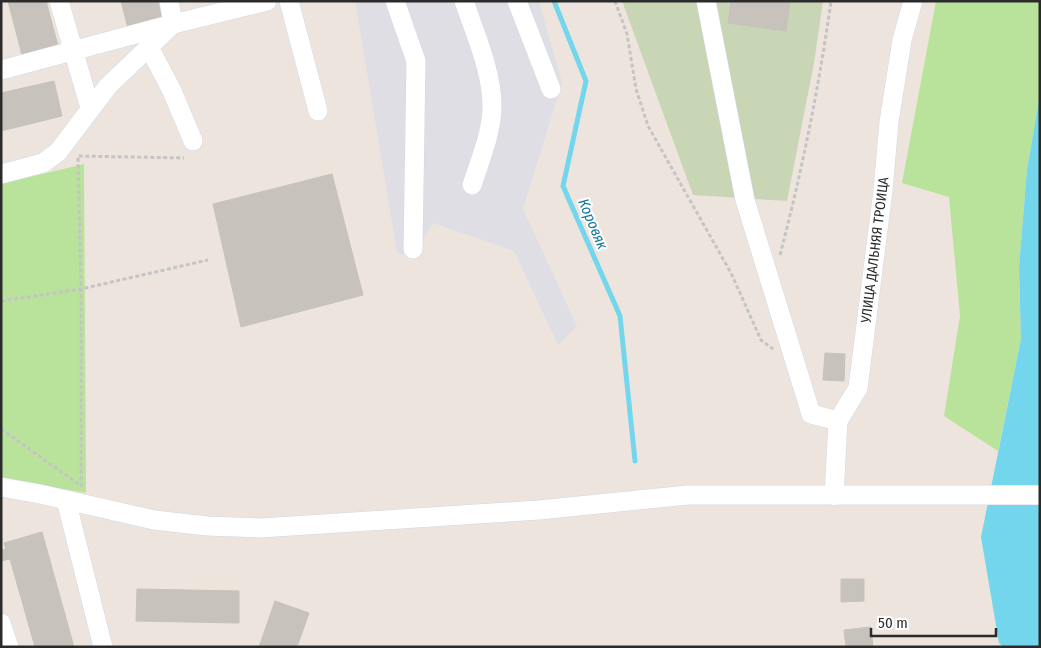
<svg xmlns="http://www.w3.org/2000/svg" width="1041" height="648" font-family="'Fira Sans Condensed',sans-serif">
<rect width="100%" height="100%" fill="#ede5dd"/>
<!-- industrial -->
<path fill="#dfdee5" d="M 355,1 L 539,1 L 562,83 L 523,209 L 577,326 L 558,345 L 514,251 L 433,223 L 413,257 L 397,253 Z"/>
<!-- green -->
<path fill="#b9e29b" d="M 936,1 L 1040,1 L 1040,94 L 1027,170 L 1019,267 L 1021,339 L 998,451 L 944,416 L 960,316 L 949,197 L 902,183 Z
M 84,164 L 86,493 L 1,478 L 1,184 Z"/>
<!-- cemetery -->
<path fill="#c8d6b5" d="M 622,1 L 823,1 L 814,63 L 787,201 L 693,195 Z"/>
<!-- water -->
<path fill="#73d6ec" d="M 1040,94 L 1040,647 L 1003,647 L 999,643 L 981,537 L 1021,339 L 1019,267 L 1027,170 Z"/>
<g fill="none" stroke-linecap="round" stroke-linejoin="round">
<!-- stream -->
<path stroke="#73d6ec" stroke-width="5" d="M 554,1 L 586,81 L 563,186 L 620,316 L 635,461"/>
</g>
<!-- building -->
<path fill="#c8c2bd" stroke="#c8c1b7" d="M 8,1 L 46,1 L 58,46 L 22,55 Z
M 121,1 L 158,1 L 163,20 L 128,28 Z
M 731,1 L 790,2 L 786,31 L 728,23 Z
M 54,81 L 62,116 L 1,131 L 1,93 Z
M 332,174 L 363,295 L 241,327 L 213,204 Z
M 825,353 L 845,354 L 844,381 L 823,380 Z
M 42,532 L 74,647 L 35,647 L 10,559 L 1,561 L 1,550 L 6,549 L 4,543 Z
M 841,579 L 864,579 L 864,601 L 841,602 Z
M 137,589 L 239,591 L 239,623 L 136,621 Z
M 275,601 L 309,613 L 297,647 L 259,647 Z
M 871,627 L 873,647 L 846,647 L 844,630 Z"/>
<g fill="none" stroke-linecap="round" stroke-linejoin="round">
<!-- minor casing -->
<g stroke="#d3d7e3" stroke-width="20">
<path id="minor" d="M 59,1 L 90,108
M 289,1 L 318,111
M 395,1 L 416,61 L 413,249
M 464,1 C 475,34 492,71 492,106 C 492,132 480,160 472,185
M 517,1 L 551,89
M 706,1 L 745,200 L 811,414 L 838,421
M 150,49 L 172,91 L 193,141
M 1,70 L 173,24 L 169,1
M 1,174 L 43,163 L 58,152 L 108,86 L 173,24 L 267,1
M 1,487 L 40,494 L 154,520 L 207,526 L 260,528 L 539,510 L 688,495 L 1040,495
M 834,496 L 838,421 L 858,388 L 883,190 L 889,122 L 902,40 L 913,1
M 66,500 L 103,647
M 1,623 L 9,647"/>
</g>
<!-- path -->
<path stroke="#c4c4c4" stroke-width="3" stroke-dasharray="4 2.5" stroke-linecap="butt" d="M 615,1 L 627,34 L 636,89 L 648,126 L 731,273 L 761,340 L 773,349
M 780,255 C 802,171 819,87 831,1
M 1,301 L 81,289 L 208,260
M 1,429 L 81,486 L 81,289 L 78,156 L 184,158"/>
<!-- minor -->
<use href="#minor" stroke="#fff" stroke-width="19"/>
</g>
<g text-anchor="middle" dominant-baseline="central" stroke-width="4" stroke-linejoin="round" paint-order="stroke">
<!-- street labels -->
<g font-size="14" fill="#2b2b2b" stroke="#fff">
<text transform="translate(875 250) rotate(-83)">УЛИЦА ДАЛЬНЯЯ ТРОИЦА</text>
</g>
<!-- water labels -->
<g font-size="15" font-style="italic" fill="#10769a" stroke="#fff">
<text transform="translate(593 224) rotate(67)">Коровяк</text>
</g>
</g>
<!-- border -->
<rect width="1041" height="648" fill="none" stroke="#2b2b2b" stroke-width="5"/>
<!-- scale -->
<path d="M871 628v8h125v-8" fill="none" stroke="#2b2b2b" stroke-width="2.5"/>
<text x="878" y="628" font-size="15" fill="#2b2b2b" stroke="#ffffff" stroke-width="4" paint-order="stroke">50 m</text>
</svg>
